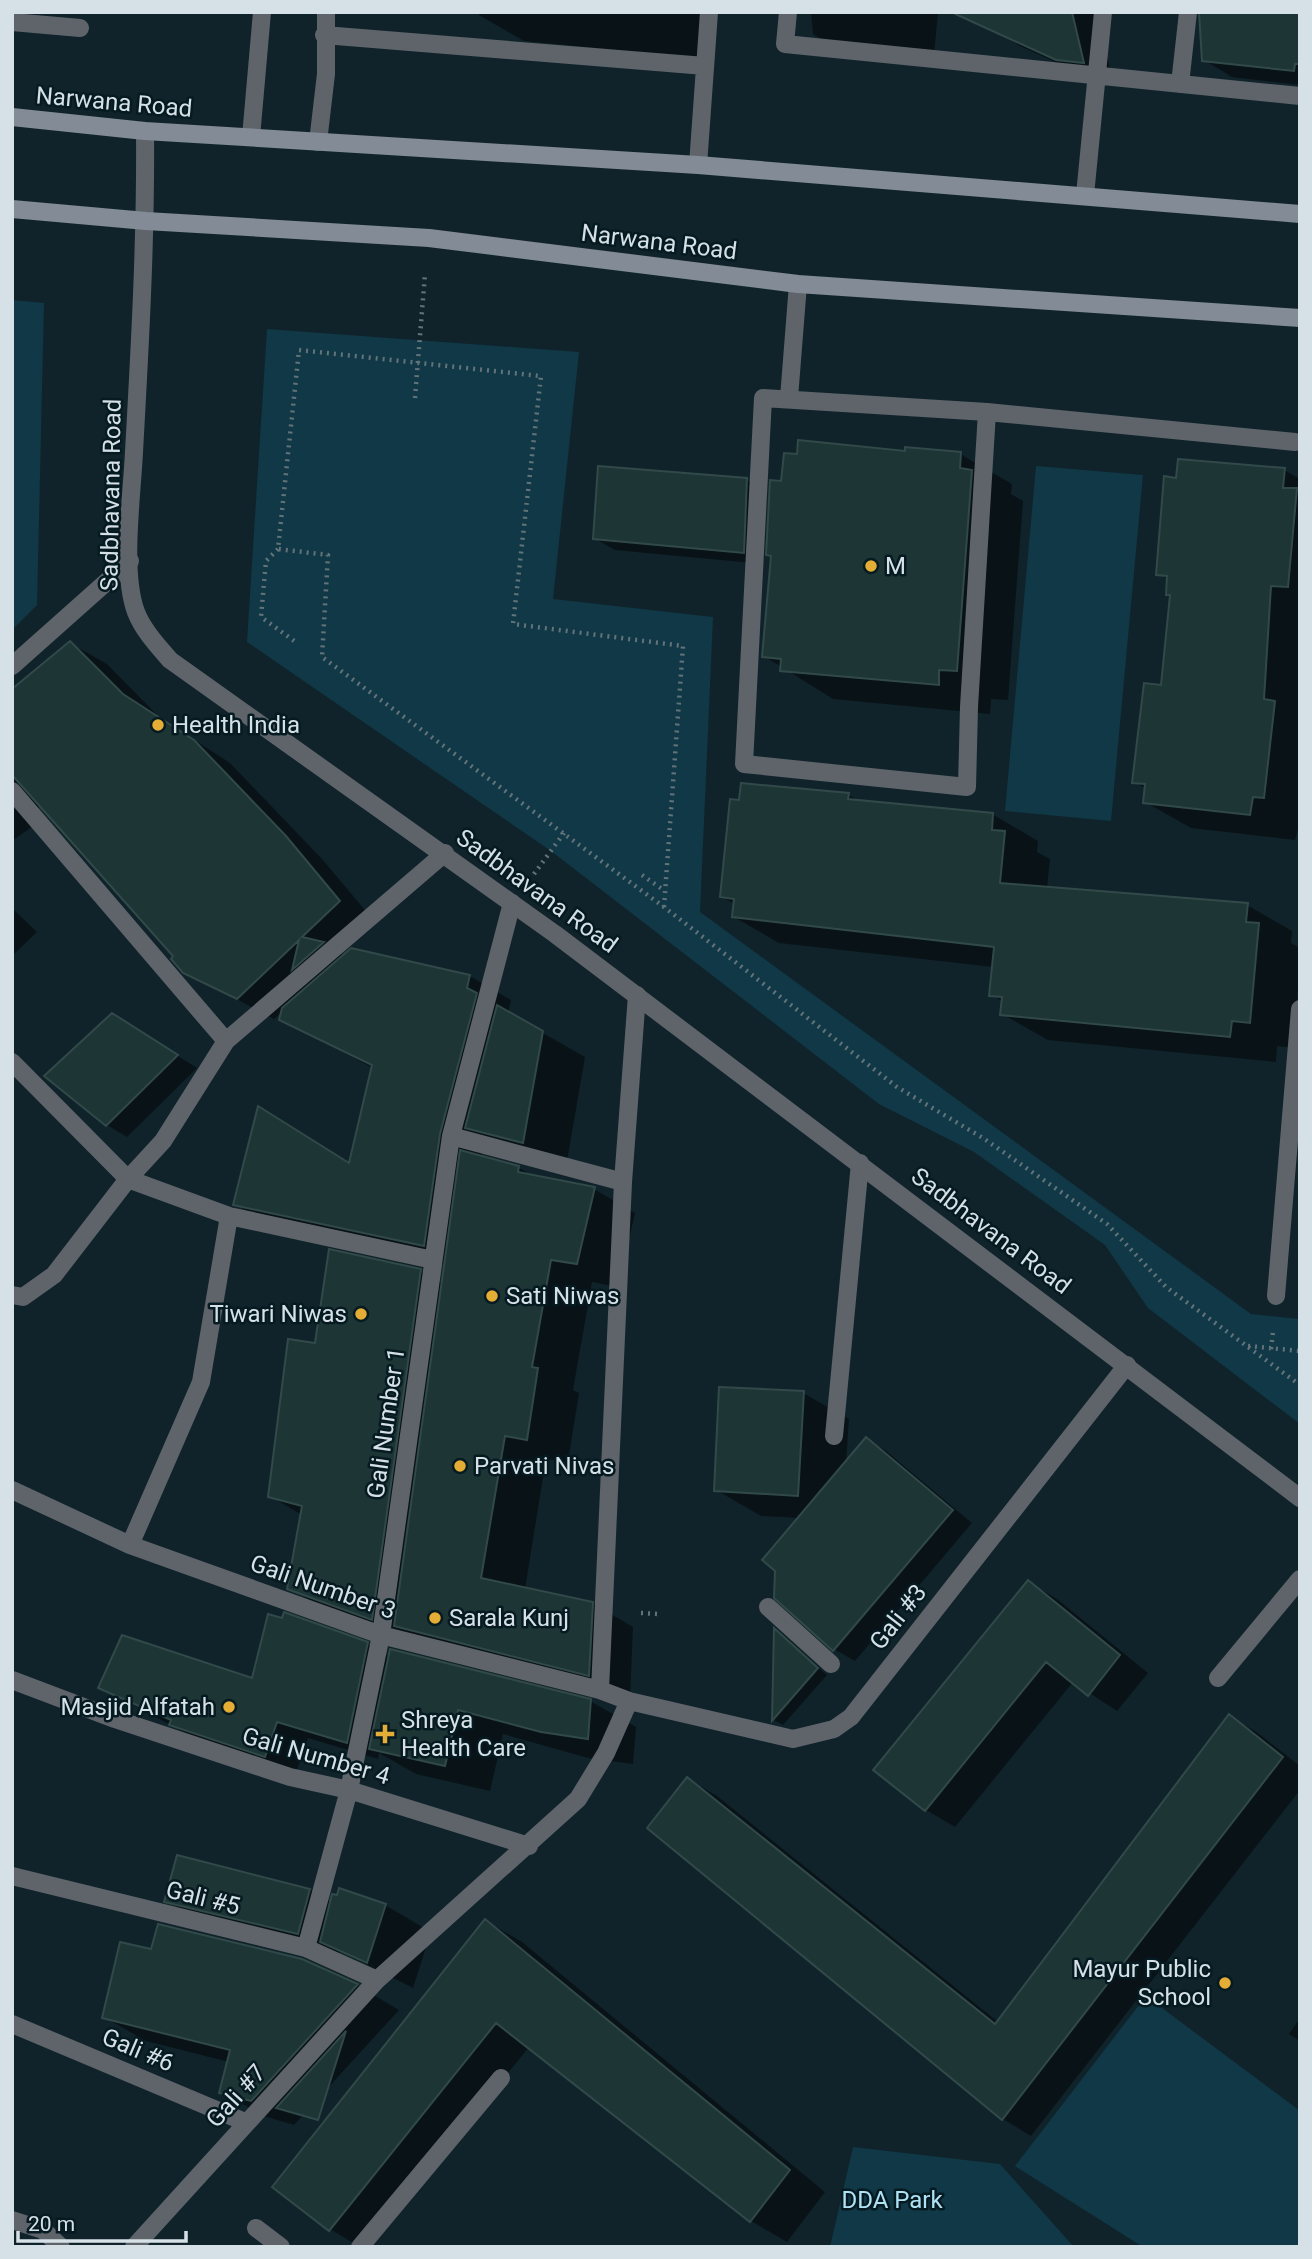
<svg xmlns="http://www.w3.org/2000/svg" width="1312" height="2259" font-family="Roboto,sans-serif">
<rect width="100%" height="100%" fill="#10232b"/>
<!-- green -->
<path fill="#103846" d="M 12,300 L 44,303 L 37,605 L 12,630 Z
M 267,329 L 579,352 L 553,599 L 713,617 L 700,912 L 1251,1314 L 1300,1319 L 1300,1424 L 1148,1308 L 1105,1245 L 974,1152 L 879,1104 L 551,851 L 247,642 Z
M 1036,466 L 1143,475 L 1111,821 L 1005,811 Z
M 1146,1996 L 1300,2111 L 1300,2247 L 1143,2247 L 1015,2166 Z
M 853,2147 L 1000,2164 L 1074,2247 L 830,2247 Z"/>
<!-- shadow -->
<path fill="#0007" d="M 479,12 L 714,12 L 711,59 L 524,41 L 479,15 Z
M 811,12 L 938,12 L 934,55 L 842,51 L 813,34 Z
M 992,12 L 1097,12 L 1112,78 L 1086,76 L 1020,46 L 991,29 Z
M 1300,12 L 1300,85 L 1232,77 L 1204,60 Z
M 906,453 L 960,454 L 1012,484 L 1011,494 L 1023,501 L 1008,700 L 991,699 L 990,714 L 833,699 L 764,656 L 783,483 Z
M 1284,470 L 1300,479 L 1300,822 L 1295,840 L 1191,828 L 1145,802 L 1147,789 L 1134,782 L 1162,687 L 1172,596 L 1167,594 L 1168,579 L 1158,574 L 1178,480 Z
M 747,480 L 767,492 L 763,564 L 615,550 L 594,538 Z
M 70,643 L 107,664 L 159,717 L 230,763 L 322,859 L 375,922 L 341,954 L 470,976 L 511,1000 L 508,1013 L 585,1057 L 566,1167 L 486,1138 L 481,1158 L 519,1168 L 535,1177 L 594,1189 L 635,1213 L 618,1287 L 592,1282 L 573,1390 L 579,1393 L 568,1462 L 546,1459 L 525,1589 L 592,1603 L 633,1627 L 630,1698 L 409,1640 L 327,1610 L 289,1588 L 302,1515 L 270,1496 L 317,1345 L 420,1271 L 443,1284 L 446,1265 L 277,1228 L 235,1204 L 259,1108 L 350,1164 L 373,1068 L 281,1019 L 284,1010 L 274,1019 L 184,971 L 176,956 L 41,805 L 37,809 L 40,821 L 12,841 L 12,692 Z
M 848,795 L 861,802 L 992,814 L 1038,841 L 1037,852 L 1050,859 L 1047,888 L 1247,905 L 1292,931 L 1291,943 L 1300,948 L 1295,1048 L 1277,1046 L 1276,1062 L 1048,1040 L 1002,1014 L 1004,1002 L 991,995 L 994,967 L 779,943 L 734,917 L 735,904 L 722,897 Z
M 12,908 L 37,932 L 12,956 Z
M 132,1027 L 197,1068 L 127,1137 L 107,1125 Z
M 803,1393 L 849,1419 L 846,1463 L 866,1439 L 886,1451 L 972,1523 L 855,1661 L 834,1649 L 776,1597 L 799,1518 L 761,1516 L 716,1490 Z
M 1028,1582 L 1057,1599 L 1148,1673 L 1117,1711 L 1073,1682 L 955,1827 L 926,1810 Z
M 776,1631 L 827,1675 L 783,1725 L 774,1720 Z
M 367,1644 L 390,1657 L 590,1701 L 636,1727 L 633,1764 L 588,1758 L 503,1734 L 490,1791 L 416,1774 L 379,1753 L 378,1759 L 308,1738 L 296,1773 L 202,1742 L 100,1687 L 253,1680 Z
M 1229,1716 L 1258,1733 L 1300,1766 L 1300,1790 L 1031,2136 L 1003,2119 L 688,1779 L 717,1796 L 998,2022 Z
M 179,1857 L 310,1890 L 332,1903 L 385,1905 L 431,1932 L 413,1988 L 340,1951 L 338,1956 L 207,1924 L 167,1901 Z
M 486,1921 L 522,1942 L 825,2192 L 787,2242 L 751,2221 L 529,2047 L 368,2247 L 360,2247 L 330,2229 Z
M 153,1951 L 302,1960 L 357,1985 L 399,2010 L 294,2125 L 264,2116 L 221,2092 L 229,2062 L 146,2041 L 104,2017 Z
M 1300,2018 L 1300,2041 L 1289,2034 Z"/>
<!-- building -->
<path fill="#1d3535" stroke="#314949" stroke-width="2" d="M 951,12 L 1072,12 L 1084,63 L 1056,60 Z
M 1199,12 L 1300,12 L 1300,64 L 1295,64 L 1294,71 L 1202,61 Z
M 798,440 L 905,451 L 905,447 L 961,452 L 960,468 L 972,470 L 957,671 L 939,670 L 939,685 L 780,671 L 781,659 L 762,657 L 771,556 L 766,555 L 770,480 L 781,481 L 784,453 L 797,454 Z
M 1178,459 L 1285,468 L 1283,488 L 1297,488 L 1288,587 L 1271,586 L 1264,699 L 1275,701 L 1264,798 L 1253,797 L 1250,815 L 1143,803 L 1145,784 L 1132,783 L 1144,683 L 1161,685 L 1170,595 L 1166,595 L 1167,576 L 1156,575 L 1164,476 L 1176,478 Z
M 598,466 L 747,478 L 744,553 L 593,539 Z
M 70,641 L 123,694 L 194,740 L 286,836 L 340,901 L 302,937 L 324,942 L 292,970 L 299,940 L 237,999 L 183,973 L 171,959 L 173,956 L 12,775 L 12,689 Z
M 741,783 L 849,793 L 848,799 L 993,813 L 992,830 L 1005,831 L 1000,883 L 1248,903 L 1246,922 L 1259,923 L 1250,1023 L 1232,1021 L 1230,1037 L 1000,1015 L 1002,997 L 989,996 L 994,947 L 732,917 L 734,899 L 720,897 L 730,799 L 739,800 Z
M 351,948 L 470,975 L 467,988 L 477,993 L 440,1134 L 424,1246 L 233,1205 L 258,1106 L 349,1163 L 372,1065 L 279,1020 L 282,1008 Z
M 497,1005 L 543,1031 L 523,1143 L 465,1128 Z
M 112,1013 L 178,1055 L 106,1126 L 44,1076 Z
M 460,1150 L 519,1166 L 518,1172 L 595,1187 L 577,1264 L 551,1260 L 532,1367 L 538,1368 L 527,1440 L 505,1436 L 481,1578 L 593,1602 L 589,1676 L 394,1626 Z
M 329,1249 L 421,1269 L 372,1620 L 287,1589 L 302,1506 L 268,1497 L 288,1339 L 315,1343 Z
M 719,1387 L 804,1391 L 798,1496 L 714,1491 Z
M 866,1437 L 953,1510 L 833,1651 L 774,1598 L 775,1571 L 762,1560 Z
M 1028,1580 L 1120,1655 L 1088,1696 L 1046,1662 L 925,1811 L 873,1770 Z
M 284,1612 L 368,1642 L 347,1743 L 277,1722 L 265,1757 L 169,1725 L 171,1720 L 98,1688 L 122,1635 L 252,1678 L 268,1614 L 282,1618 Z
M 774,1628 L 818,1668 L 772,1721 Z
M 390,1649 L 591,1699 L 588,1739 L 541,1732 L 458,1710 L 445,1766 L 369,1749 Z
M 1229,1714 L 1283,1757 L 1002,2120 L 647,1828 L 687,1777 L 995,2024 Z
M 177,1855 L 310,1889 L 298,1934 L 164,1902 Z
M 339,1888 L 386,1904 L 367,1963 L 320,1942 L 332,1894 L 337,1895 Z
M 485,1919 L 790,2170 L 750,2222 L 496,2023 L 329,2231 L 272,2187 Z
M 158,1924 L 302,1959 L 358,1984 L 251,2101 L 219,2093 L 230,2050 L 102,2018 L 120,1942 L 151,1949 Z
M 346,2031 L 318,2120 L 276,2108 Z"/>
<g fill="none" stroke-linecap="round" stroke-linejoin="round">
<!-- path -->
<path stroke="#63737a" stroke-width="4.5" stroke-dasharray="2 5" stroke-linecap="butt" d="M 415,398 L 425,274
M 278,549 L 266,561 L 261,617 L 297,643
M 534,874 L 564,833
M 642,875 L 665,891
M 664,907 L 683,646 L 513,624 L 541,376 L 299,350 L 278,549 L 328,555 L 322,657 L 664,907 L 897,1087 L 983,1138 L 1107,1224 L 1166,1287 L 1300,1385
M 1248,1346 L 1300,1351
M 1271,1349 L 1273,1332
M 641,1613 L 659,1614"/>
<!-- service -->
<path stroke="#5f646b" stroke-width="18" d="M 788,12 L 785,44 L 1300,96
M 12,22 L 80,28
M 324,35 L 705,66
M 1180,84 L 1188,12
M 251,137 L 262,12
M 318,142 L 326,74 L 326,12
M 698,165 L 709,12
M 1085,195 L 1103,12
M 1218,1678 L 1300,1579
M 256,2228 L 281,2247
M 360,2247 L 501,2078"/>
<!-- pedestrian -->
<path stroke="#5f646b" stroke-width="18" d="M 768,1607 L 831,1664"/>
<!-- minor -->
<path stroke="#5f646b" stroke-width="18" d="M 789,398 L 798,284
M 987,412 L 969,707 L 967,787 L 744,764 L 763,398 L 987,412 L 1295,442
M 12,666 L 130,561
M 12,791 L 226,1041
M 12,1062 L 128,1179 L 229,1216 L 433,1260
M 451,1136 L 623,1182
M 12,1295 L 23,1297 L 54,1275 L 128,1179 L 163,1141 L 226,1041 L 445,853
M 1276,1296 L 1300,1009
M 834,1436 L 860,1163
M 12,1490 L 130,1545 L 381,1635 L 600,1690 L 629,1701 L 793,1739 L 834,1729 L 851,1717 L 1127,1365
M 130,1545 L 201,1382 L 229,1216
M 12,1680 L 115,1719 L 290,1777 L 349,1790 L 529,1846
M 600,1690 L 623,1182 L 637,995
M 12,1876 L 306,1948 L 377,1980
M 306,1948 L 349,1790 L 381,1635 L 451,1136 L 512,903
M 12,2024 L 245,2122
M 12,2220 L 43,2230 L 61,2247
M 134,2247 L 377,1980 L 578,1799 L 606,1753 L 629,1701"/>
<!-- tertiary -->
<path stroke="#5f646b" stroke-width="18" d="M 145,131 C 146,238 140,345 134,452 C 132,495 121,572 136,612 C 143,630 157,645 170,660 L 555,934 L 1300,1498"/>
<!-- secondary -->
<path stroke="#828b96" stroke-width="18" d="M 12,117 L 145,131 L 698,165 L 1300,214
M 12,209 L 146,221 L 429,238 L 798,284 L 1300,318"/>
</g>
<!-- markers -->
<g fill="#e4ad35" stroke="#061a21" stroke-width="2.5">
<circle cx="871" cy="566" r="7"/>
<circle cx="158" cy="725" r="7"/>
<circle cx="492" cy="1296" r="7"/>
<circle cx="361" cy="1314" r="7"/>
<circle cx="460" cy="1466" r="7"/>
<circle cx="435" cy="1618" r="7"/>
<circle cx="229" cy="1707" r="7"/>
<path d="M381.5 1723.5h7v7h7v7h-7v7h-7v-7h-7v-7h7z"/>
<circle cx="1225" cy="1983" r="7"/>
</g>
<g text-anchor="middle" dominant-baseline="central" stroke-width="5" stroke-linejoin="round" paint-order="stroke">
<!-- street labels -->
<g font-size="24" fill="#d5e1e6" stroke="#061a21">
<text transform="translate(114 102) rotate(5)">Narwana Road</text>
<text transform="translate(659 242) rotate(7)">Narwana Road</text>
<text transform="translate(111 495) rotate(-89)">Sadbhavana Road</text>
<text transform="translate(537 891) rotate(36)">Sadbhavana Road</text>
<text transform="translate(991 1231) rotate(37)">Sadbhavana Road</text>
<text transform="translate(386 1423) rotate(-82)">Gali Number 1</text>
<text transform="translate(323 1587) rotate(19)">Gali Number 3</text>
<text transform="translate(898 1617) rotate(-52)">Gali #3</text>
<text transform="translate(316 1756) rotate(16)">Gali Number 4</text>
<text transform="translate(203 1898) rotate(14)">Gali #5</text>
<text transform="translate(138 2050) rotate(23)">Gali #6</text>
<text transform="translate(236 2096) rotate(-48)">Gali #7</text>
</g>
<!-- poi labels -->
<g font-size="24" fill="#d5e1e6" stroke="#061a21" text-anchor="start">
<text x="885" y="566">M</text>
<text x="172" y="725">Health India</text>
<text x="506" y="1296">Sati Niwas</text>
<text x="347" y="1314" text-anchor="end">Tiwari Niwas</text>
<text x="474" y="1466">Parvati Nivas</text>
<text x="449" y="1618">Sarala Kunj</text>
<text x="215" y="1707" text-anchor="end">Masjid Alfatah</text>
<text x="401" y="1720">Shreya<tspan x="401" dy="28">Health Care</tspan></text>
<text x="1211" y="1969" text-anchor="end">Mayur Public<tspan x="1211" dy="28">School</tspan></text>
</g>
<!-- park labels -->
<g font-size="24" fill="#b0e2f6" stroke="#061a21">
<text x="892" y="2200">DDA Park</text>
</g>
</g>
<!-- border -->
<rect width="1312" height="2259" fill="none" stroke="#d5e1e6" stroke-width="28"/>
<!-- scale -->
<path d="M18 2231v10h168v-10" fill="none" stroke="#d5e1e6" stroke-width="3.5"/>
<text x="28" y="2231" font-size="21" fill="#d5e1e6" stroke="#061a21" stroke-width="5" paint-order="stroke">20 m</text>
</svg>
